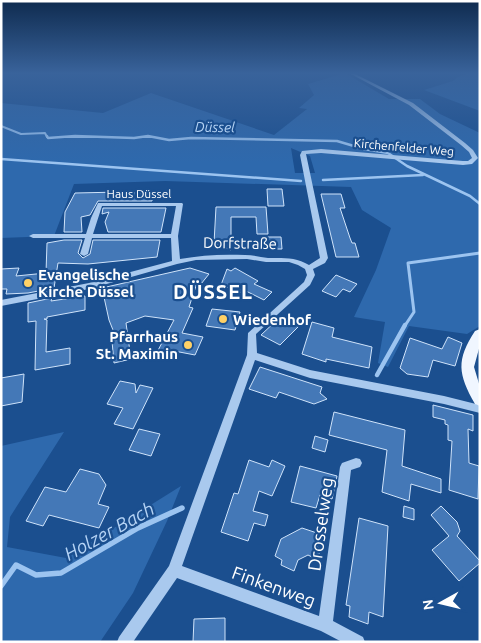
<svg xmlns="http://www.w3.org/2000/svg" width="481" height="643" font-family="Ubuntu,sans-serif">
<rect width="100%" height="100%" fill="#1b4f8f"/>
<!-- green -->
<path fill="#2e69ad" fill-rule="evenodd" d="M 345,73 L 389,99 L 420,99 L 440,114 L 480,133 L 480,326 L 467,334 L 409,326 L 388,367 L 378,363 L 385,322 L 354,317 L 376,270 L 391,228 L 362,210 L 351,187 L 165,181 L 74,184 L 54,236 L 1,238 L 1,103 L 103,113 L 151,93 L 274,135 L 307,109 L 299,108 L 314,95 L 308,84 ZM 291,148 L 310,156 L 315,173 L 295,173 Z
M 469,73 L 480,73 L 480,111 L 424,90 L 453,81 L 458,77 Z
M 64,432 L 10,517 L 7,547 L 66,558 L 181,486 L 167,521 L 133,593 L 100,642 L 1,642 L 1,446 Z"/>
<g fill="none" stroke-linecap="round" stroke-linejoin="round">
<!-- stream-far4 -->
<path stroke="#9cc4f0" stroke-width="2" d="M 1,126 L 21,134 L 45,133 L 47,137
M 60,137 L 108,137
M 140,137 L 154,137"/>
<!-- stream-far3 -->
<path stroke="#9cc4f0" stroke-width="2.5" d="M 47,136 L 48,138 L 75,136 L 134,138 L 148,136 L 169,140 L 191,138 L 337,141 L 364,149 L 388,153 L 407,166 L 470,196 L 480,204
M 1,159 L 301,181
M 323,180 L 423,175"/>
<!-- stream-far2 -->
<path stroke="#9cc4f0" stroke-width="3" d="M 404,327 L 414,312 L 408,263 L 480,253"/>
<!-- stream-far1 -->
<path stroke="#9cc4f0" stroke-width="4.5" d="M 377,375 L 405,325"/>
<!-- stream -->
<path stroke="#9cc4f0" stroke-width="5.5" d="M 1,586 L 16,565 L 36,575 L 61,573 L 138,528 L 182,508"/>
</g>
<!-- building -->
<path fill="#4478b7" stroke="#cfe3fa" d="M 267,189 L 282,189 L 284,206 L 268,206 Z
M 121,192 L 154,194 L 152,201 L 98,201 L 90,215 L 81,217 L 82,232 L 64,232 L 65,212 L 75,193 Z
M 321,194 L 341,194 L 345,208 L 340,208 L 350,238 L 352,243 L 355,243 L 359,257 L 336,257 Z
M 216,207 L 266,207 L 268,234 L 257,234 L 256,217 L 231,217 L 231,250 L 214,243 Z
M 103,208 L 166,208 L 161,232 L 108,232 L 105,222 L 109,212 L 102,214 Z
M 263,237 L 281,237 L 282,249 L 264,249 Z
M 64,240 L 82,240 L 78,253 L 83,258 L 90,254 L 93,240 L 160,240 L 157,257 L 88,264 L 58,263 L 54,288 L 28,293 L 6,294 L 7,289 L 1,289 L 1,269 L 19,268 L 16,276 L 46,273 L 47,243 Z
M 190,268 L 209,274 L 201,284 L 197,283 L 189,307 L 193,308 L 182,333 L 203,337 L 195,355 L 169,350 L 165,358 L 155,356 L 174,320 L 145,316 L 126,323 L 131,359 L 114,363 L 112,341 L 117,340 L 109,320 L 102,288 Z
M 235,268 L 258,281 L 254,284 L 272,292 L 264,300 L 246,291 L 245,294 L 221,285 L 227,269 L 231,271 Z
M 336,275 L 357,284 L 350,292 L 343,289 L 336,297 L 322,291 Z
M 85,296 L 85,310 L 47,317 L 47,319 L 44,319 L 47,320 L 46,352 L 70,348 L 70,364 L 35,370 L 36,321 L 28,322 L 28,303 L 52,298 L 51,301 Z
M 212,309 L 240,312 L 235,330 L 206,326 Z
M 279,318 L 293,320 L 301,324 L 280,345 L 261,335 Z
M 312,322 L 334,328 L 332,337 L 372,347 L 369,368 L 326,359 L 326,362 L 302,354 Z
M 448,337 L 462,343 L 455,366 L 433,360 L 428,377 L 407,374 L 400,368 L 410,338 L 442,349 Z
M 260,367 L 322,387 L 320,393 L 327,399 L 314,404 L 279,392 L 276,398 L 249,389 Z
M 24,374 L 22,402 L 1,406 L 1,378 Z
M 120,381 L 135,384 L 136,393 L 140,385 L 153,388 L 133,429 L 114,424 L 123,408 L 107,404 Z
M 433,405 L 473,415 L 473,431 L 468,429 L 469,463 L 479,466 L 478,499 L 449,490 L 452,441 L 448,440 L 448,425 L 445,424 L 445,420 L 433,417 Z
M 334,412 L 405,430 L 402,466 L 441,479 L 441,493 L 411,484 L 409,501 L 382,492 L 387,450 L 329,435 Z
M 139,429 L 160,434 L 151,456 L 129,450 Z
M 315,436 L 328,440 L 325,452 L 312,448 Z
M 249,460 L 269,467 L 272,460 L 285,466 L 272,496 L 259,491 L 253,511 L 268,515 L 265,526 L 254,523 L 248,541 L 221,532 L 234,493 L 238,494 Z
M 300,466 L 337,476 L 332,499 L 320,495 L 316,508 L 291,502 Z
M 80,469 L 99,474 L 106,485 L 98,504 L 109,507 L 99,528 L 49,515 L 43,526 L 26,521 L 45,487 L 66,492 Z
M 404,506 L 414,509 L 414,520 L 403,517 Z
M 441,506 L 457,522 L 460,531 L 457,536 L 480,561 L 480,563 L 459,581 L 432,550 L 449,536 L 431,515 Z
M 359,518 L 388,526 L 383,617 L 369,612 L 368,624 L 349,617 L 350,606 L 346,605 Z
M 302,528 L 320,534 L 317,547 L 320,549 L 318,560 L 308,555 L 298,560 L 294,571 L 281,565 L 282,560 L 275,556 L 281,539 Z
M 225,618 L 225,642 L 193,642 L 194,619 Z"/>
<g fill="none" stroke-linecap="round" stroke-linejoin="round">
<!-- minor -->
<path fill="#a9c9ee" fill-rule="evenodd" d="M 349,73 L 353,73 L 413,103 L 465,143 L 473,150 L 478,158 L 472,164 L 463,165 L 321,153 L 306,154 L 328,258 L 325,263 L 313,269 L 315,275 L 310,285 L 256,334 L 257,353 L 310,370 L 444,396 L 480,405 L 480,413 L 444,404 L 310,378 L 255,360 L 182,566 L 319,616 L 340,467 L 342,463 L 356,458 L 360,459 L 362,463 L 360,467 L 351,470 L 333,621 L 363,637 L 365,642 L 342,642 L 321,631 L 177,578 L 133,642 L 117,642 L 119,637 L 169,566 L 247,355 L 248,333 L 304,282 L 307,275 L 305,269 L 298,265 L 289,262 L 266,262 L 247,259 L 196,260 L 177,264 L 89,289 L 1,306 L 1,300 L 89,283 L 172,261 L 171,238 L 92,238 L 88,254 L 84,256 L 80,254 L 85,238 L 33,238 L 29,236 L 33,234 L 86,234 L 91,218 L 98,203 L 182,203 L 183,204 L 178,236 L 180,259 C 201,255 223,254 245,255 C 253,255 260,257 268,258 C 283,258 296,257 309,265 L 320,258 L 300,155 L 302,151 L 321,149 L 463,161 L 468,161 L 472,158 L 469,152 L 461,145 L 409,105 ZM 102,206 L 176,206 L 171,234 L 93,234 Z"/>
<!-- major -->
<path fill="#f0f6ff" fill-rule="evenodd" d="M 480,329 L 480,345 L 474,367 L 480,387 L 480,406 L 475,404 C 458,374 456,360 475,331 Z"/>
</g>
<!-- sky -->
<linearGradient id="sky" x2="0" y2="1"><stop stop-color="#0f2b4f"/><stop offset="0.45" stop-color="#39639b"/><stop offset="1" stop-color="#39639b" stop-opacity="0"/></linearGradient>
<rect width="481" height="163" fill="url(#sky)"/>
<!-- markers -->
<g fill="#ffd166" stroke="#1b4f8f" stroke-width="2">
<circle cx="28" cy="283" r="5"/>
<circle cx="223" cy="319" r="5"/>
<circle cx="188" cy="345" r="5"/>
</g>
<g text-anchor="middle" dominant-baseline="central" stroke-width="4.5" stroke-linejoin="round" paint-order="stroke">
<!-- far-street labels -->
<g font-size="12" fill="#fff" stroke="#1b4f8f">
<text transform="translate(404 147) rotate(5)">Kirchenfelder Weg</text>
<text x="139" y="193">Haus Düssel</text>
</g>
<!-- far-water labels -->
<g font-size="14" font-style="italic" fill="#b5d3f5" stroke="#1b4f8f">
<text transform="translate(215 127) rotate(1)">Düssel</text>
</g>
<!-- street labels -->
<g font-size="15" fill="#fff" stroke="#1b4f8f">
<text transform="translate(240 243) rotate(1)">Dorfstraße</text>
</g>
<!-- poi labels -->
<g font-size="15" font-weight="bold" fill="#fff" stroke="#1b4f8f" text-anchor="start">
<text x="38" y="274">Evangelische<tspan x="38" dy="17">Kirche Düssel</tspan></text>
<text x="233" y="319">Wiedenhof</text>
<text x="178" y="336" text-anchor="end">Pfarrhaus<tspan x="178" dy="17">St. Maximin</tspan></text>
</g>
<!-- near-street labels -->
<g font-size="18" fill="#fff" stroke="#1b4f8f">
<text transform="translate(320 524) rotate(-82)">Drosselweg</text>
<text transform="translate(274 586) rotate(20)">Finkenweg</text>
</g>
<!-- near-water labels -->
<g font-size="19" font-style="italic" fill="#b5d3f5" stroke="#1b4f8f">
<text transform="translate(109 531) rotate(-29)">Holzer Bach</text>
</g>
<!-- district labels -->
<g font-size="20" font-weight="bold" letter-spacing="1" fill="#fff" stroke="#1b4f8f">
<text x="213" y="291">DÜSSEL</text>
</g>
</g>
<!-- border -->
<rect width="481" height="643" fill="none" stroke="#ffffff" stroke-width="5"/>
<!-- north arrow -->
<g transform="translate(441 603) rotate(262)" stroke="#1b4f8f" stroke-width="4" paint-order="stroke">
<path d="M0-4L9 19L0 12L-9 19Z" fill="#ffffff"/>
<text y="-8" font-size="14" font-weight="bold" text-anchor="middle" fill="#ffffff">N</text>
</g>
</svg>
